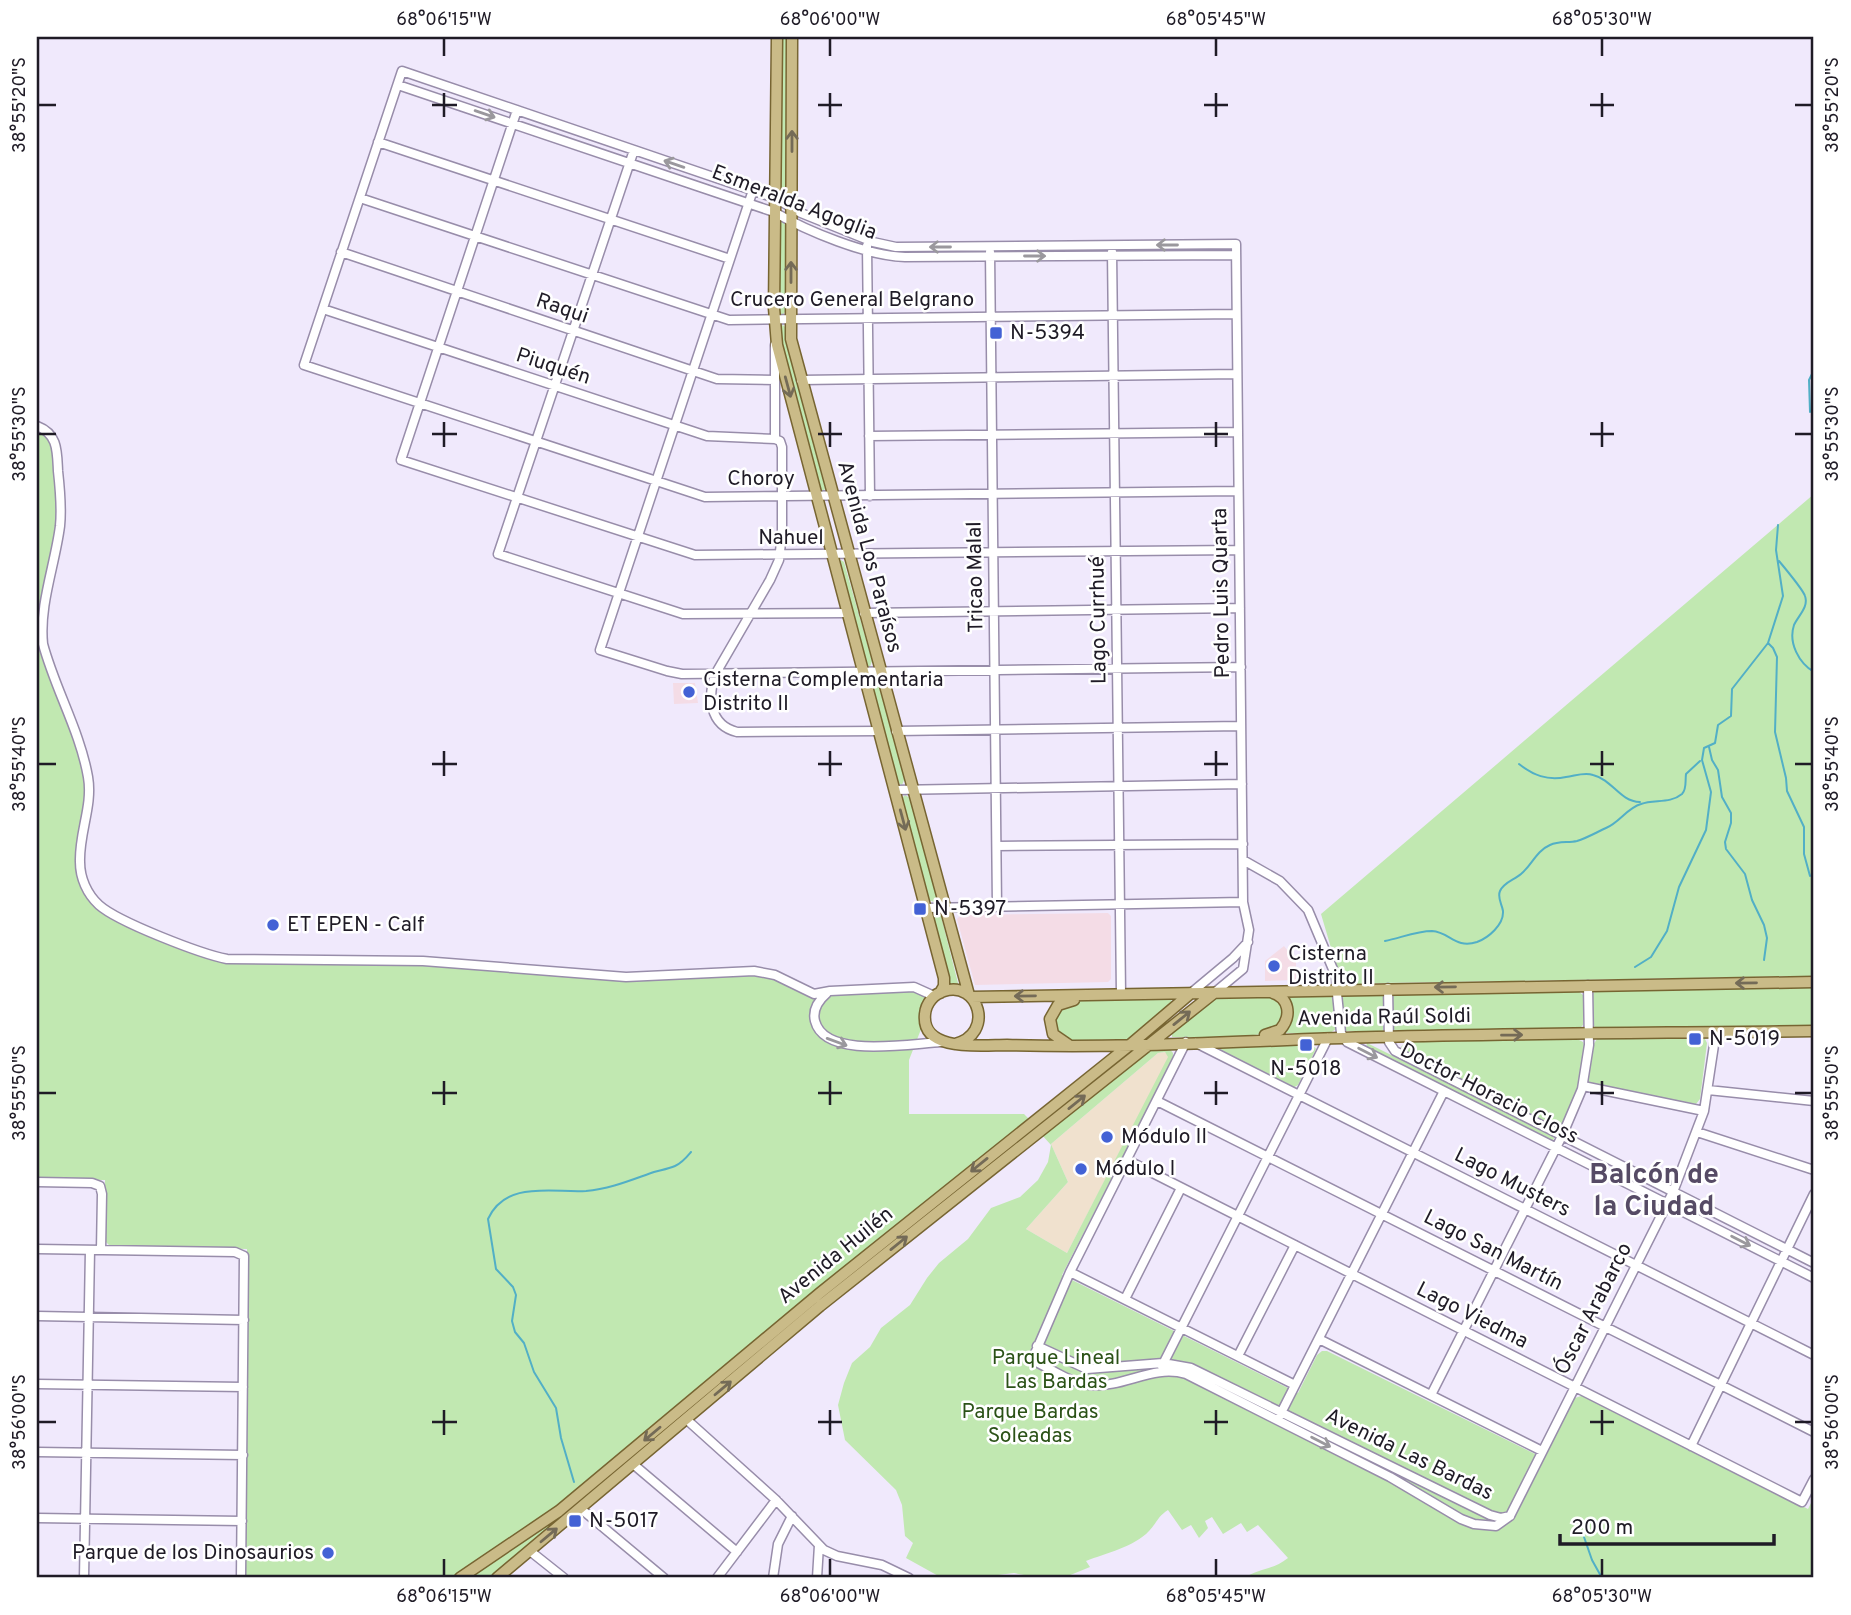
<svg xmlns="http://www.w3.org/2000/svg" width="1851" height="1615" font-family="Overpass,sans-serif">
<rect width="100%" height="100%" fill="#f0e9fc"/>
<!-- industrial -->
<path fill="#f4dce6" d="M 673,683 L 695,683 L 698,703 L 674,704 Z
M 1108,913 L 1111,916 L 1111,979 L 1108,982 L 975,985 L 957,919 L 961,915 Z
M 1284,946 L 1296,961 L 1296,980 L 1265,981 L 1265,961 Z"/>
<!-- education -->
<path fill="#f0e1ce" d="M 1165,1052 L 1169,1057 L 1067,1253 L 1026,1229 L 1068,1182 L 1051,1144 L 1158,1053 Z"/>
<!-- green -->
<path fill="#c1e8b1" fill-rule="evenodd" d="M 780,37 L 788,37 L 786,191 L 783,194 L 779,191 Z
M 782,221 L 786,226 L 785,312 L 782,316 L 779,314 L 779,222 Z
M 783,325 L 785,327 L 786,340 L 825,488 L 824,492 L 821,490 L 781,342 L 780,327 Z
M 37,426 L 51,434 L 61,505 L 42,634 L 88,774 L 81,843 L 86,887 L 108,912 L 208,955 L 423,961 L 612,977 L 754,971 L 815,994 L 914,987 L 934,996 L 909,1060 L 909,1114 L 1024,1114 L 1030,1120 L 546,1516 L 459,1576 L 452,1578 L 244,1578 L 247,1249 L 110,1246 L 105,1241 L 105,1180 L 37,1179 Z
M 1814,494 L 1814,976 L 1381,983 L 1342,985 L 1321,914 Z
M 841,560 L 844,562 L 872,661 L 870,667 L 866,666 L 839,562 Z
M 873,677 L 877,680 L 905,778 L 902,785 L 896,782 L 869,680 Z
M 905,795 L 910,798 L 937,896 L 934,902 L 928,900 L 901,799 Z
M 937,913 L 941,916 L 959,987 L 948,987 L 932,917 Z
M 1814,987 L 1814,1026 L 1597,1029 L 1593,1025 L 1592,994 L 1598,990 Z
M 1578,991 L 1583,995 L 1583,1025 L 1579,1029 L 1399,1032 L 1393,1029 L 1392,999 L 1394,994 Z
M 1344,994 L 1383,994 L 1383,1031 L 1346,1031 L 1342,999 Z
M 1283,995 L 1331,995 L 1334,999 L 1336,1029 L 1330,1033 L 1279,1033 L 1285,1027 Z
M 1272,996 L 1280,999 L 1286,1015 L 1272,1033 L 1236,1037 L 1172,1037 L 1172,1031 L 1212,997 Z
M 1167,997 L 1171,999 L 1172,1003 L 1131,1039 L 1126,1039 L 1067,1041 L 1059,1038 L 1052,1016 L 1069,1002 L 1093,999 Z
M 1702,1038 L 1705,1039 L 1707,1043 L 1700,1099 L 1696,1104 L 1592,1084 L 1588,1082 L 1593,1045 L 1597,1039 Z
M 1577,1039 L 1583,1042 C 1592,1066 1573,1102 1563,1125 L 1558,1128 L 1403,1051 L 1401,1047 L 1406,1042 Z
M 1367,1043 L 1553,1135 L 1554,1139 L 1552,1141 L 1366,1049 Z
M 1312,1044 L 1316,1049 L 1298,1085 L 1293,1088 L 1219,1051 L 1223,1045 Z
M 1168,1047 L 1173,1053 L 1173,1059 L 1062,1275 L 1298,1393 L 1317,1355 L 1322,1351 L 1327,1351 L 1543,1458 L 1575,1398 L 1584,1395 L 1808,1509 L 1814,1497 L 1814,1578 L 1244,1578 C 1260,1568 1273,1570 1288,1558 L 1258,1525 L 1247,1532 L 1241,1523 L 1223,1534 L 1212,1517 L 1205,1521 L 1208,1528 L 1199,1538 L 1191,1525 L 1182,1530 L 1168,1510 C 1158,1516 1156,1524 1149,1531 C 1134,1547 1106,1553 1086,1561 L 1090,1567 L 1063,1578 L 1040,1578 L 1014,1573 L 974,1578 L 942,1578 L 906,1558 L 913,1543 L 905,1536 L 902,1505 L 896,1490 L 845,1440 L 838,1405 L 844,1383 L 852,1363 L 870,1347 L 881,1328 L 910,1305 L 927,1278 L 939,1263 L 968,1239 L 991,1208 L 1020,1197 L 1038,1180 L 1048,1162 L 1051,1145 L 1041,1134 L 1150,1048 ZM 1165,1052 L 1168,1057 L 1067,1253 L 1026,1229 L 1068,1182 L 1051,1144 L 1158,1053 Z
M 1129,1050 L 1133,1052 L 490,1578 L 469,1578 L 552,1520 L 824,1293 Z"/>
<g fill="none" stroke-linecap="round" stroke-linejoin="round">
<!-- stream -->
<path stroke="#52afc6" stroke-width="2" d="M 1810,412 L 1809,380 L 1814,370
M 1779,561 C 1784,567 1803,590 1805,596 C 1809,607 1798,616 1794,625 C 1788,643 1799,663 1814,672
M 1768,643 L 1773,648 L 1777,657 L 1775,732 L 1786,778 L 1787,791 L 1804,827 L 1804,854 L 1810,876
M 1709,747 L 1712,760 L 1718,770 L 1722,797 L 1731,813 L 1731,823 L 1725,842 L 1726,849 L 1745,874 L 1752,900 L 1764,925 L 1767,938 L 1764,960
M 1519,764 C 1533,775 1547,781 1566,777 C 1575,776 1584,772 1593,775 C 1613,780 1619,801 1640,802
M 1385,941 C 1400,938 1417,931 1432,931 C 1450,932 1455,949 1477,942 C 1488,938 1504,925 1503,911 C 1502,904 1497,898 1500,891 C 1504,882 1514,880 1521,874 C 1532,865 1536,851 1550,845 C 1559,841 1568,843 1577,841 C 1587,838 1597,832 1606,828 C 1620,822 1627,808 1641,804 C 1654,799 1670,804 1682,794 C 1687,789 1685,781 1686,774 L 1700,761
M 1635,967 L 1651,957 L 1667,931 L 1679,887 L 1706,830 L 1711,792 L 1702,760 L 1704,748 L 1715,743 L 1718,725 L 1731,716 L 1732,689 L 1768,643 L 1783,596 L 1776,550 L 1778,525
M 574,1482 L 561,1438 L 556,1408 L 534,1372 L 524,1343 L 515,1332 L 512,1321 L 516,1295 L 513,1287 L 496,1269 L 488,1219 C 506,1180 552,1193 586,1191 C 610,1189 631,1180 654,1172 C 661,1170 668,1169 675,1166 C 682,1163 686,1158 691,1152
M 1584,1537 L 1592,1560 L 1602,1578"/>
<!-- minor casing -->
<g stroke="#988daa" stroke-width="11">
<path id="minor" d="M 398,85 L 774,212 C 807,231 867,256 905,257 L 1236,255
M 517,110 L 401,460 L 695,555 L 1239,550
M 378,142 L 730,259
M 634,150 L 498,554 L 683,614 L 848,613
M 753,190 L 600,650 L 667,671 L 682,674 L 1241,667
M 360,198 L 729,320 L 1236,314
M 867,246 L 870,496
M 341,252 L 717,379 L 775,380
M 990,252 L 997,907
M 1112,252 L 1121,994
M 323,309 L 707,436 L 775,439
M 775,345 L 775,439 L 780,441 L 782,447 L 782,534 L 779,560 L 770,580 L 716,673 C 707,696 709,725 737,732 L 879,731
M 801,380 L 1237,374
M 37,426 C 58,434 57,451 58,471 C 60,489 62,507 60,526 C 55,565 39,605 43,644 C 55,689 80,731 88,777 C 93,806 79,832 80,862 C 80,878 87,894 99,905 C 118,922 201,954 227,959 L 423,961 L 626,977 L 754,971 L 775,975 L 814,994 L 830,991 L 914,987 L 934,996
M 869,436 L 1238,432
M 864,613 L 1240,608
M 896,731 L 1241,726
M 895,790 L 1242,784
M 997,846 L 1243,844
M 1243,860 L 1280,881 L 1308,910 L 1335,974 L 1341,1033 L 1347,1042 L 1814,1278
M 926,908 L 1243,902
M 1388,988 L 1389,1042 L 1395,1051 L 1814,1263
M 827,993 C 819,1000 812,1009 815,1021 C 825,1060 912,1043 942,1042
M 1191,993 L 1233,958 L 1248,942
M 1214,993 L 1243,969 L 1249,930 L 1243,902 L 1236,244 L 896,247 L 873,242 L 801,213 L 775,198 L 402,71 L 304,365 L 705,497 L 1238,491
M 1186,1042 L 1070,1272 L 1033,1358 L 1036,1362 C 1053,1370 1072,1384 1091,1385 C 1124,1388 1153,1364 1186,1374 L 1390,1477 L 1461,1519 L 1474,1524 L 1496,1526 L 1510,1516 L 1673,1192 L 1704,1111 L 1716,1032
M 1196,1043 L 1814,1355
M 1583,1086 L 1704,1111
M 1708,1090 L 1814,1101
M 1157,1101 L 1814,1432
M 1697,1132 L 1814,1170
M 1127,1160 L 1802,1502 L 1814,1479
M 37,1182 L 92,1183 L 100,1186 L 102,1194 L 101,1250
M 37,1249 L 235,1252 L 244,1256 L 241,1578
M 1070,1272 L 1295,1385
M 1125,1299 L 1181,1188
M 37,1316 L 244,1320
M 1319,1339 L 1542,1451
M 1037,1346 L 1087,1369 L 1163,1363 L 1191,1368 L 1490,1515 L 1501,1518 L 1510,1516
M 1238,1356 L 1295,1245
M 1162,1366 L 1328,1038
M 37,1384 L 243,1387
M 1431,1395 L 1562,1136 L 1582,1089 L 1589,1045 L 1588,985
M 1279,1417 L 1444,1091
M 686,1419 L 776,1500 L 824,1550 L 837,1556 L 882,1565 L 909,1578
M 1691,1446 L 1814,1194
M 37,1452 L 243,1455
M 633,1464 L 737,1552
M 580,1508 L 664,1578
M 37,1518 L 242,1521
M 530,1551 L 564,1578
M 84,1578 L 90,1250
M 717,1578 L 776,1500
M 773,1578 L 778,1544 L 792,1516
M 817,1578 L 819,1545"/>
</g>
<!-- major casing -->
<g stroke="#776532" stroke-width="13">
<path id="major" d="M 777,37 L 774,308 L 777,345 L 944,978 L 944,986 L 940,993
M 792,37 L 791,339 L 969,995
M 971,997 L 1814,982
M 1265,1035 L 1280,1030 C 1292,1016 1290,997 1270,992
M 955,1044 C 995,1034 979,980 944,991 C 934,994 926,1003 925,1014 C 921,1053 982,1045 1007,1045 C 1130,1049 1253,1040 1376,1037 C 1522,1033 1668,1033 1814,1031
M 1069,1045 L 1053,1034 L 1050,1019 L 1058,1005 L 1074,1000
M 460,1578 L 559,1511 L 820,1293 L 1131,1044 L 1191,993
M 497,1578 L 820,1306 L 1214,993"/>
</g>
<!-- minor -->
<use href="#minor" stroke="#fff" stroke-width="8"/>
<!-- major -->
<use href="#major" stroke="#cabb88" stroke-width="10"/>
</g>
<!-- one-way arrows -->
<defs><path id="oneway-shaft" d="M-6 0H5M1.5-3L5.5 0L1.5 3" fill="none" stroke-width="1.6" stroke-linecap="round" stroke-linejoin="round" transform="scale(1.75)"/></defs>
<g stroke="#9a989d">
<use href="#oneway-shaft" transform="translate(485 114) rotate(19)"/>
<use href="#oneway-shaft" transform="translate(674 164) rotate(-161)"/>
<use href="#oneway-shaft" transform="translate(1167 245) rotate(180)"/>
<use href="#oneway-shaft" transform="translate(940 247) rotate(180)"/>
<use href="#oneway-shaft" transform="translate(1035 256)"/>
<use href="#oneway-shaft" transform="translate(837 1042) rotate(20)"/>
<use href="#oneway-shaft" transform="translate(1368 1053) rotate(27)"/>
<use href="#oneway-shaft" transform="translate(1741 1241) rotate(27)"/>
<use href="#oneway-shaft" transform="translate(1321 1442) rotate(27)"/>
</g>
<g stroke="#746b57">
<use href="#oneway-shaft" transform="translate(792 141) rotate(-90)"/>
<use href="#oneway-shaft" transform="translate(791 272) rotate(-90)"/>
<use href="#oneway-shaft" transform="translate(788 387) rotate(75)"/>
<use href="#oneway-shaft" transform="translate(903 820) rotate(75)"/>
<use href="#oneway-shaft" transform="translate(1746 983) rotate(179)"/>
<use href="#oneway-shaft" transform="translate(1445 987) rotate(179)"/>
<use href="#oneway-shaft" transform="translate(1025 996) rotate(179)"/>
<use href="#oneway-shaft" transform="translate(1182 1018) rotate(-39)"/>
<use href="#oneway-shaft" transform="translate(1512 1035) rotate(-1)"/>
<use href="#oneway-shaft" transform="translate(1077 1102) rotate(-39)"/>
<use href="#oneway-shaft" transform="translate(979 1165) rotate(141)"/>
<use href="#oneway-shaft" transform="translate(899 1243) rotate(-39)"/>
<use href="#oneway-shaft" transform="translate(723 1388) rotate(-40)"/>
<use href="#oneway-shaft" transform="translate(652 1434) rotate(140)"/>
<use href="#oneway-shaft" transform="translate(549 1535) rotate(-40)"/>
</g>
<!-- ticks -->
<path fill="none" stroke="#1f1b26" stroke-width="2.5" d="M 444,38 L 444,56M 830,38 L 830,56M 1216,38 L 1216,56M 1602,38 L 1602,56M 444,93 L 444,117M 830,93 L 830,117M 1216,93 L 1216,117M 1602,93 L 1602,117M 38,105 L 56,105M 432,105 L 457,105M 818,105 L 842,105M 1204,105 L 1228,105M 1590,105 L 1614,105M 1795,105 L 1812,105M 444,422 L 444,447M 830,422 L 830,447M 1216,422 L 1216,447M 1602,422 L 1602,447M 38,434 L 56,434M 432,434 L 457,434M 818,434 L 842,434M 1204,434 L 1228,434M 1590,434 L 1614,434M 1795,434 L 1812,434M 444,751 L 444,776M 830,751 L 830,776M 1216,751 L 1216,776M 1602,751 L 1602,776M 38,764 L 56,764M 432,764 L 457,764M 818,764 L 842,764M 1204,764 L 1228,764M 1590,764 L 1614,764M 1795,764 L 1812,764M 444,1081 L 444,1105M 830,1081 L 830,1105M 1216,1081 L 1216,1105M 1602,1081 L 1602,1105M 38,1093 L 56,1093M 432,1093 L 457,1093M 818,1093 L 842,1093M 1204,1093 L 1228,1093M 1590,1093 L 1614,1093M 1795,1093 L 1812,1093M 444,1410 L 444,1435M 830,1410 L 830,1435M 1216,1410 L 1216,1435M 1602,1410 L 1602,1435M 38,1422 L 56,1422M 432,1422 L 457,1422M 818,1422 L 842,1422M 1204,1422 L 1228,1422M 1590,1422 L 1614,1422M 1795,1422 L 1812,1422M 444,1559 L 444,1576M 830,1559 L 830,1576M 1216,1559 L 1216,1576M 1602,1559 L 1602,1576"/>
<!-- markers -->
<g fill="#4362d5" stroke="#fff" stroke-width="2.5">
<rect x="989" y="326" width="14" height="14" rx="3.5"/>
<circle cx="689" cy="692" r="7"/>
<rect x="913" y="902" width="14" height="14" rx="3.5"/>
<circle cx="273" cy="925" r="7"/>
<circle cx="1274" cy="966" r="7"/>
<rect x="1688" y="1032" width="14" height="14" rx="3.5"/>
<rect x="1299" y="1038" width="14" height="14" rx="3.5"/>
<circle cx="1107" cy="1137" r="7"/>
<circle cx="1081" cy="1169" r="7"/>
<rect x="568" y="1514" width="14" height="14" rx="3.5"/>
<circle cx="328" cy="1553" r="7"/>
</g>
<g text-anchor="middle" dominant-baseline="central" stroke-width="5" stroke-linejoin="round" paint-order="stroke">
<!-- street labels -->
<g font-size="21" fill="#1f1b26" stroke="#fff">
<text transform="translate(794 203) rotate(21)">Esmeralda Agoglia</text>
<text x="852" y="300">Crucero General Belgrano</text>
<text transform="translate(562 309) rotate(19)">Raqui</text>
<text transform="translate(553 367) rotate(18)">Piuquén</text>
<text x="761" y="479">Choroy</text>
<text x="791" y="538">Nahuel</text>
<text transform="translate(869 557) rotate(75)">Avenida Los Paraísos</text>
<text transform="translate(976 577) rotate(-91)">Tricao Malal</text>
<text transform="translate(1222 593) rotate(-91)">Pedro Luis Quarta</text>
<text transform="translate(1099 620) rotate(-91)">Lago Currhué</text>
<text transform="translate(1384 1018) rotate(-1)">Avenida Raúl Soldi</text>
<text transform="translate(1489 1094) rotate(27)">Doctor Horacio Closs</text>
<text transform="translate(1512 1183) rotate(27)">Lago Musters</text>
<text transform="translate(1493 1251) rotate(27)">Lago San Martín</text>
<text transform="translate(836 1256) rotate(-39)">Avenida Huilén</text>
<text transform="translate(1594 1309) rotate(-63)">Óscar Arabarco</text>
<text transform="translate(1472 1316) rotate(27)">Lago Viedma</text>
<text transform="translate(1409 1455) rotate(26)">Avenida Las Bardas</text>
</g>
<!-- poi labels -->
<g font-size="21" fill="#1f1b26" stroke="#fff" text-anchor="start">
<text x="1010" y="333">N-5394</text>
<text x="703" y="680">Cisterna Complementaria<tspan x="703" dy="24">Distrito II</tspan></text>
<text x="934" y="909">N-5397</text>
<text x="287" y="925">ET EPEN - Calf</text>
<text x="1288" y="954">Cisterna<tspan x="1288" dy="24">Distrito II</tspan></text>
<text x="1709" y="1039">N-5019</text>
<text x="1306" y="1069" text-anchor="middle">N-5018</text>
<text x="1121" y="1137">Módulo II</text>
<text x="1095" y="1169">Módulo I</text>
<text x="589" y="1521">N-5017</text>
<text x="314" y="1553" text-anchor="end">Parque de los Dinosaurios</text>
</g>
<!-- park labels -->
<g font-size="21" fill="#2b5217" stroke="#fff">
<text x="1056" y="1358">Parque Lineal<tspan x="1056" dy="24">Las Bardas</tspan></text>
<text x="1030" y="1412">Parque Bardas<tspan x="1030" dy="24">Soleadas</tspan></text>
</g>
<!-- district labels -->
<g font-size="28" font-weight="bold" fill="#564b65" stroke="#fff">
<text x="1654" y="1176">Balcón de<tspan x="1654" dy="32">la Ciudad</tspan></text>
</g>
</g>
<!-- border -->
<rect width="1851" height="1615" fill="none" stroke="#ffffff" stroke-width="77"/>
<!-- scale -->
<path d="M1560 1534v10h214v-10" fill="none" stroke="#1f1b26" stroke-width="3.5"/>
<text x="1571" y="1534" font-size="21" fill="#1f1b26" stroke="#ffffff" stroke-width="5" paint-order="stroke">200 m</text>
<rect x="38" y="38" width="1774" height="1538" fill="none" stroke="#1f1b26" stroke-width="2.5"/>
<g font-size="18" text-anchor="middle" fill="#1f1b26">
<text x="444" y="25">68°06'15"W</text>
<text x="830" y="25">68°06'00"W</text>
<text x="1216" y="25">68°05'45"W</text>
<text x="1602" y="25">68°05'30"W</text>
<text transform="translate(19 105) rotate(-90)" y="6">38°55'20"S</text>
<text transform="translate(1832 105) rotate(-90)" y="6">38°55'20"S</text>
<text transform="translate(19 434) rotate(-90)" y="6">38°55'30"S</text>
<text transform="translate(1832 434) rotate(-90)" y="6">38°55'30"S</text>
<text transform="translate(19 764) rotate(-90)" y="6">38°55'40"S</text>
<text transform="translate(1832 764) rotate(-90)" y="6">38°55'40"S</text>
<text transform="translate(19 1093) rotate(-90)" y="6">38°55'50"S</text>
<text transform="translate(1832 1093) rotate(-90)" y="6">38°55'50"S</text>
<text transform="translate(19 1422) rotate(-90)" y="6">38°56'00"S</text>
<text transform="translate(1832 1422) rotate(-90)" y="6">38°56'00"S</text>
<text x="444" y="1602">68°06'15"W</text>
<text x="830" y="1602">68°06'00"W</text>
<text x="1216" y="1602">68°05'45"W</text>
<text x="1602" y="1602">68°05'30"W</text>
</g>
</svg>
